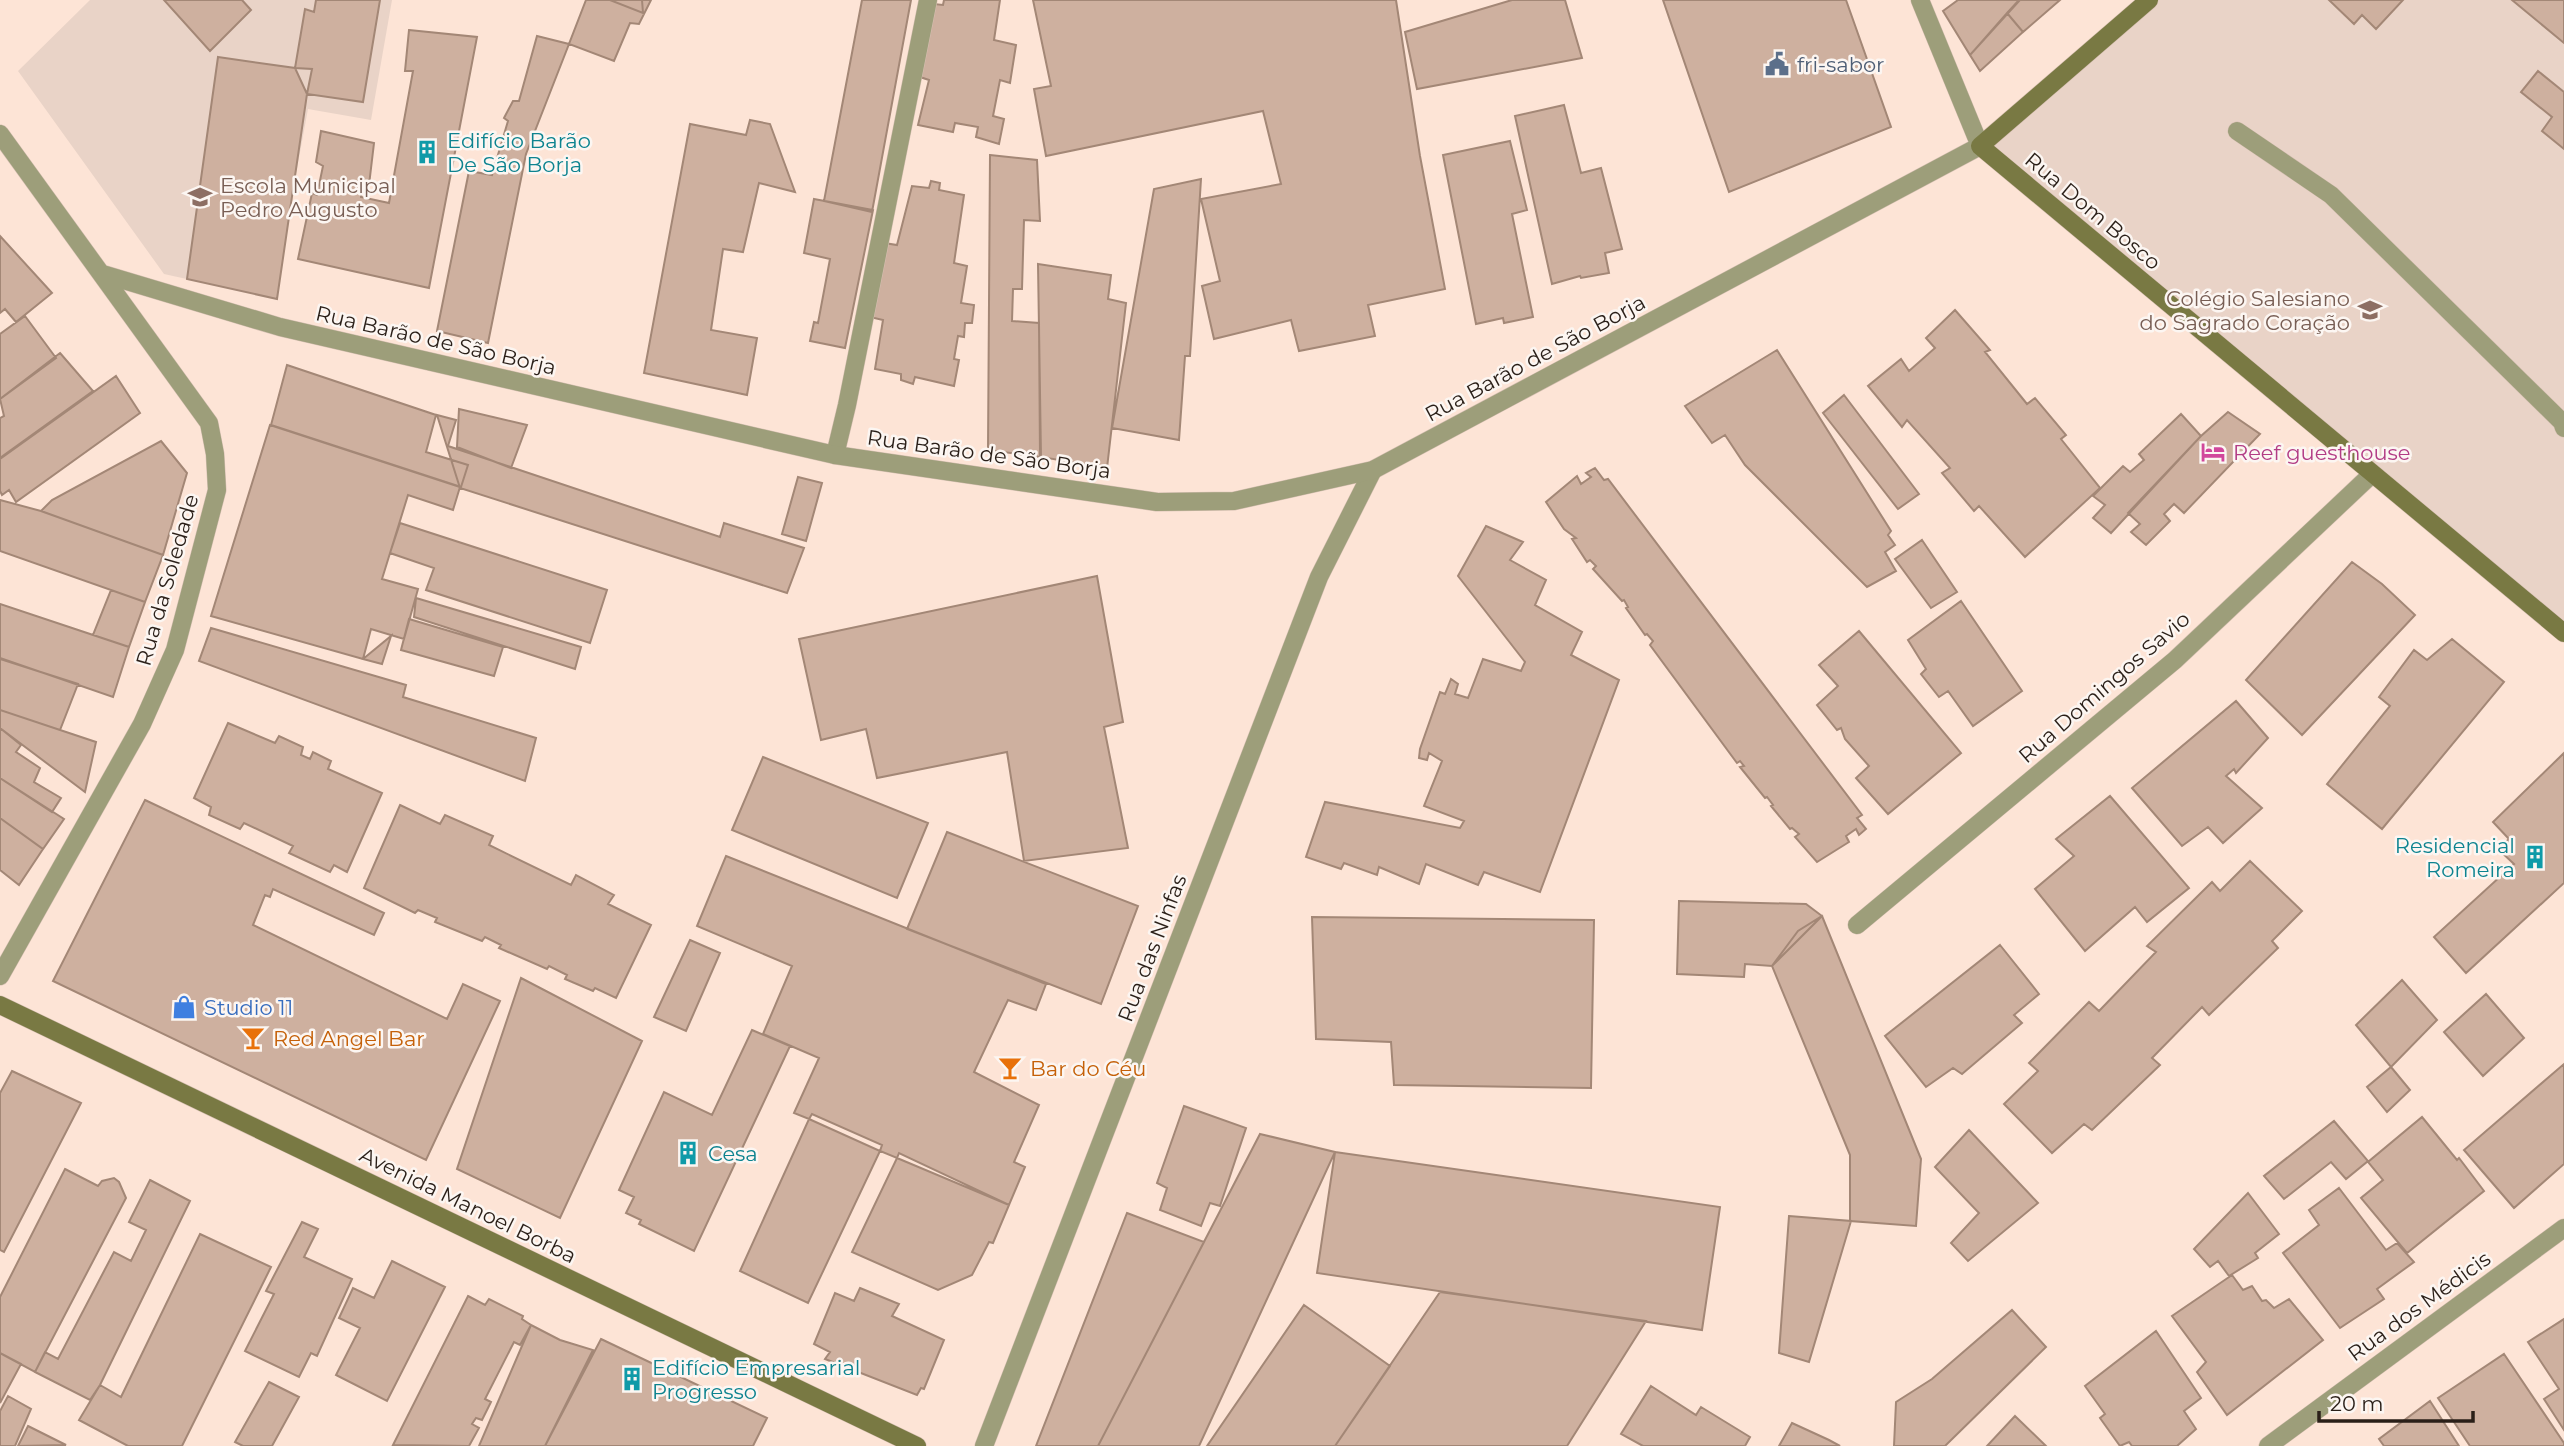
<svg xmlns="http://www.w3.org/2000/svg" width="2564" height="1446" font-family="Montserrat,sans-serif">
<rect width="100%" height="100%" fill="#fde4d6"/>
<!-- education -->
<path fill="#e9d3c7" d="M 90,0 L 392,0 L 371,120 L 308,109 L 273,298 L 164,274 L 18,71 Z
M 2149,0 L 2564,0 L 2564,633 L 1980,146 Z"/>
<!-- building -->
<path fill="#ceb09f" stroke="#a38776" stroke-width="2" d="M 164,0 L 242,0 L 251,10 L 210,51 Z
M 316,0 L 380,0 L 363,102 L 307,94 L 312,69 L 295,68 L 305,9 L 314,12 Z
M 586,0 L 651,0 L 639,24 L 630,23 L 614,61 L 569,44 Z
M 610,0 L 642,0 L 643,13 Z
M 862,0 L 911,0 L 872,212 L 824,201 Z
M 944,0 L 1000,0 L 994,40 L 1016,45 L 1010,83 L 1000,80 L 993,116 L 1004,119 L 999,144 L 976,137 L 978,127 L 955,123 L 953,132 L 918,125 L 929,80 L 920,77 L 934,4 L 943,5 Z
M 1033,0 L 1396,0 L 1420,156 L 1445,289 L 1368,305 L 1375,336 L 1299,351 L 1291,320 L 1214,339 L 1202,286 L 1220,281 L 1201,199 L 1281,184 L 1263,111 L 1046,156 L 1034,89 L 1051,86 Z
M 1512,0 L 1565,0 L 1582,58 L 1417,89 L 1405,32 Z
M 1663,0 L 1846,0 L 1891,127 L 1729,192 Z
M 1958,0 L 2020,0 L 1970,55 L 1943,11 Z
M 2019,0 L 2060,0 L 2023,32 L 2007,13 Z
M 2329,0 L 2403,0 L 2376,29 L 2362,15 L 2354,24 Z
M 2512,0 L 2564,0 L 2564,43 Z
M 2007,13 L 2023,32 L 1980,71 L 1970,55 Z
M 409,30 L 477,37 L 429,288 L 298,259 L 312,193 L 317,195 L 323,166 L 316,162 L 321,131 L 374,143 L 369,185 L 362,185 L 361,197 L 389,203 L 413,71 L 405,71 Z
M 537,36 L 569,44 L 526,154 L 488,343 L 437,331 L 469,171 L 492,175 L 508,121 L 504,118 L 513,101 L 519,101 Z
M 218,57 L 295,68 L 307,94 L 277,299 L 187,279 Z
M 2538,71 L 2564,92 L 2564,149 L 2542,131 L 2552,117 L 2521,92 Z
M 1564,105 L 1581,173 L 1601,168 L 1622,249 L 1605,253 L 1609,273 L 1581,278 L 1580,276 L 1552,284 L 1515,116 Z
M 750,120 L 770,124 L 795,192 L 759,183 L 743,252 L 723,249 L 711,330 L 757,338 L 747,395 L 644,373 L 690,124 L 746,135 Z
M 1510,141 L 1527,210 L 1512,214 L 1533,317 L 1504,323 L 1503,318 L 1476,324 L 1443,155 Z
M 990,155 L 1037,160 L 1040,221 L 1024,220 L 1022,289 L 1013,289 L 1012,321 L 1039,323 L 1040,457 L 988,450 Z
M 1201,179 L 1190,356 L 1185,356 L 1179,440 L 1112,428 L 1154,189 Z
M 931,181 L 940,183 L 939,190 L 964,195 L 954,263 L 967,266 L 961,303 L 974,305 L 972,323 L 965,323 L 964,337 L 958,336 L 954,359 L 959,360 L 954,386 L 915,377 L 913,384 L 901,380 L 901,374 L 875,369 L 883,320 L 870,317 L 884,243 L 897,245 L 912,186 L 929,188 Z
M 814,199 L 873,210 L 845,348 L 810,341 L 814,322 L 818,323 L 830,259 L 804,253 Z
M 0,236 L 52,293 L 16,322 L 5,309 L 0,313 Z
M 1038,264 L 1111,275 L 1108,299 L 1126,303 L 1107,468 L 1041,457 Z
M 1955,310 L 1990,350 L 1985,352 L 2027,404 L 2035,398 L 2066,435 L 2061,439 L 2100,488 L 2025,557 L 1979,506 L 1974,511 L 1942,473 L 1950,468 L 1907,420 L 1902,427 L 1868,386 L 1901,359 L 1909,371 L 1935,348 L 1926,338 Z
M 25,316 L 56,358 L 0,399 L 0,334 Z
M 1777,350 L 1891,531 L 1888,535 L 1895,545 L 1885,552 L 1896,571 L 1867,587 L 1745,465 L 1725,435 L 1712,443 L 1685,406 Z
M 60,353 L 93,391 L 0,458 L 0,418 L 4,416 L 0,399 Z
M 287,365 L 436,415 L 426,452 L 468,465 L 461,487 L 271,425 Z
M 116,376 L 140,413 L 16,502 L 9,490 L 2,495 L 0,491 L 0,459 Z
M 1844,395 L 1919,494 L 1898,509 L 1823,413 Z
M 459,409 L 527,425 L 511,468 L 457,447 Z
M 2228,412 L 2260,434 L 2184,513 L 2174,504 L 2164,514 L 2170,521 L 2146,545 L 2131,532 L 2140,524 L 2128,513 L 2201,436 Z
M 2181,414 L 2201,436 L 2111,533 L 2093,518 L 2105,505 L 2093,496 L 2123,466 L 2130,472 L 2144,460 L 2139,454 Z
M 437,415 L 456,420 L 448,446 L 720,537 L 724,523 L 804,548 L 787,593 L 460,488 Z
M 270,425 L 460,487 L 453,510 L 408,495 L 382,579 L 418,589 L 404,639 L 371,629 L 363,659 L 211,616 Z
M 161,441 L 187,473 L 163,555 L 41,511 L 52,500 Z
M 1595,468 L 1604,480 L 1608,479 L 1862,815 L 1857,818 L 1866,829 L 1859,835 L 1856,829 L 1846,836 L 1849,842 L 1817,862 L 1795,837 L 1799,834 L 1792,828 L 1790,829 L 1771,806 L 1773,805 L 1767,797 L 1765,798 L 1740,767 L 1744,766 L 1740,761 L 1737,763 L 1650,645 L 1653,641 L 1647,634 L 1645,635 L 1626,608 L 1628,607 L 1624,600 L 1622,601 L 1593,569 L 1596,566 L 1590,560 L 1587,562 L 1572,539 L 1576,538 L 1564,529 L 1546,502 L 1577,476 L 1581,484 L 1591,477 L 1586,473 Z
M 798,477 L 822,483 L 806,541 L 782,534 Z
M 0,500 L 41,511 L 163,555 L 145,602 L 0,551 Z
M 400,523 L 607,590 L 590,643 L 426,590 L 434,568 L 390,553 Z
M 1486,526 L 1523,542 L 1510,560 L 1546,580 L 1535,605 L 1582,632 L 1571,655 L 1619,680 L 1540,892 L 1484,872 L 1478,885 L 1426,864 L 1419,884 L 1379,867 L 1377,875 L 1344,863 L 1341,869 L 1306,857 L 1325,802 L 1460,828 L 1464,821 L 1424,806 L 1442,761 L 1429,753 L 1427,760 L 1419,758 L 1420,749 L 1440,692 L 1445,694 L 1451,679 L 1458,684 L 1455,694 L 1468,698 L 1483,659 L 1521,671 L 1525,662 L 1458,576 Z
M 1922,540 L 1957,592 L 1931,608 L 1895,559 Z
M 2352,562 L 2382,584 L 2415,615 L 2302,735 L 2246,680 Z
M 1097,576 L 1123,722 L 1104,727 L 1128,848 L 1024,861 L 1007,752 L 877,778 L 866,729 L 821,740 L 799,639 Z
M 111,590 L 145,602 L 129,647 L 93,635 Z
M 416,598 L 581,647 L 575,669 L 414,617 Z
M 1961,601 L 2022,691 L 1973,726 L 1948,691 L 1939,697 L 1921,674 L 1926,669 L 1908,640 Z
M 0,604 L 129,647 L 113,697 L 0,658 Z
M 409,619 L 503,647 L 494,676 L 401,650 Z
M 211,628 L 406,685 L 403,697 L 536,738 L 525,781 L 199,661 Z
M 1859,631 L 1961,753 L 1888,814 L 1856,778 L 1869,766 L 1845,739 L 1841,728 L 1837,730 L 1817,705 L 1838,686 L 1819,665 Z
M 391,636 L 382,664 L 363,659 Z
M 2452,639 L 2504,682 L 2382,829 L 2327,784 L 2390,706 L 2379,697 L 2414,650 L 2427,660 Z
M 0,659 L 78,684 L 60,730 L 0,710 Z
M 2236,701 L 2268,738 L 2236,773 L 2234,769 L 2226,776 L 2262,808 L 2223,843 L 2208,827 L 2182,846 L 2132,788 Z
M 0,710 L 96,742 L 85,792 L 0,728 Z
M 228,723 L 275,743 L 279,736 L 303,747 L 301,755 L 310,759 L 313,752 L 331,761 L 328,769 L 382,793 L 347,872 L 334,865 L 330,872 L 289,853 L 293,846 L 244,823 L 240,829 L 209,815 L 211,807 L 194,798 Z
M 0,728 L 21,745 L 16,752 L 40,768 L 34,782 L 61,798 L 52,812 L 0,778 Z
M 2564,753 L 2564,883 L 2466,973 L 2434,937 L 2514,864 L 2498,849 L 2509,839 L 2493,822 Z
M 763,757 L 928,823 L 897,898 L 732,830 Z
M 0,778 L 64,819 L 43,849 L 0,818 Z
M 2110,796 L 2189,888 L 2147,922 L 2135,907 L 2085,951 L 2035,889 L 2074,856 L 2056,839 Z
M 145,800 L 384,913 L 374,935 L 273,889 L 270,897 L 265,895 L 253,925 L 447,1019 L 463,984 L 500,1001 L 426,1160 L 53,981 Z
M 400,805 L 440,824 L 445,815 L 493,836 L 489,845 L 571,885 L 576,875 L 614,895 L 608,904 L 651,925 L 616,998 L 595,988 L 593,991 L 565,979 L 567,975 L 549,966 L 547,969 L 499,948 L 501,945 L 485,937 L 482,941 L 435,922 L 437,918 L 418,910 L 415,913 L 364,888 Z
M 0,818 L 43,849 L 19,885 L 0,870 Z
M 947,832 L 1138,906 L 1101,1004 L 907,929 Z
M 726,856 L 1046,984 L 1036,1010 L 1008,1000 L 974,1072 L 1039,1105 L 1014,1162 L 1025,1167 L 1009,1205 L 899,1153 L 897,1158 L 880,1151 L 882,1145 L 812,1114 L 809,1119 L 794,1113 L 819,1058 L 763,1034 L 792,966 L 697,926 Z
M 2250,861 L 2302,911 L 2272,941 L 2278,948 L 2209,1015 L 2202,1007 L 2152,1058 L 2160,1065 L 2092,1130 L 2084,1124 L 2052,1153 L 2004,1104 L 2038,1071 L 2029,1063 L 2089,1002 L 2099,1011 L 2156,952 L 2147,946 L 2212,882 L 2220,891 Z
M 1679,901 L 1806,904 L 1822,916 L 1772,966 L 1745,964 L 1744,977 L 1677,974 Z
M 1822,916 L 1921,1159 L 1916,1226 L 1850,1221 L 1850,1155 L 1772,966 L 1798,931 Z
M 1312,917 L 1594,920 L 1591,1088 L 1394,1085 L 1391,1042 L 1316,1039 Z
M 690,940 L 720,953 L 686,1031 L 654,1017 Z
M 2000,945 L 2039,994 L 2014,1015 L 2022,1023 L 1962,1074 L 1953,1068 L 1926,1087 L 1885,1036 Z
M 521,978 L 642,1041 L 560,1218 L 457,1169 Z
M 2402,980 L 2437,1020 L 2391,1067 L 2356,1025 Z
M 2486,994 L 2524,1038 L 2483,1076 L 2444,1032 Z
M 752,1030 L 790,1046 L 694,1251 L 639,1224 L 641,1220 L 626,1213 L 634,1197 L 619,1190 L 664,1092 L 712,1115 Z
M 2564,1064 L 2564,1164 L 2514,1208 L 2464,1150 Z
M 2391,1067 L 2410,1090 L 2387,1112 L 2367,1087 Z
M 12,1071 L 81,1103 L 4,1252 L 0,1250 L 0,1093 Z
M 1184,1106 L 1246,1128 L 1220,1206 L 1210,1203 L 1201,1226 L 1160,1210 L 1167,1188 L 1157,1183 Z
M 2422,1117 L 2457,1160 L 2459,1158 L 2484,1191 L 2407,1253 L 2361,1198 L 2383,1180 L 2368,1162 Z
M 809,1119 L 880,1151 L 808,1303 L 740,1271 Z
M 2334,1121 L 2368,1161 L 2346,1179 L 2331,1162 L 2284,1199 L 2264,1176 Z
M 1969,1130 L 2038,1203 L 1968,1261 L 1951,1243 L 1979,1213 L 1935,1167 Z
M 1260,1134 L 1335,1152 L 1199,1446 L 1098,1446 Z
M 1335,1152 L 1720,1207 L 1702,1330 L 1317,1273 Z
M 897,1158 L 1009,1205 L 993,1243 L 989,1242 L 972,1275 L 938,1290 L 852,1252 Z
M 65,1169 L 98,1186 L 102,1181 L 114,1178 L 119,1182 L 126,1198 L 35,1372 L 0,1353 L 0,1297 Z
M 150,1180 L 190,1201 L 100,1385 L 90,1400 L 35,1372 L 45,1352 L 58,1359 L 114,1252 L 131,1261 L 146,1230 L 129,1222 Z
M 2339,1188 L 2386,1250 L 2397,1243 L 2414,1262 L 2377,1289 L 2384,1299 L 2340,1328 L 2283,1253 L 2319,1225 L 2309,1210 Z
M 2248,1193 L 2279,1234 L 2255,1253 L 2258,1258 L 2229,1276 L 2218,1261 L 2210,1267 L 2194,1249 Z
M 1127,1213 L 1204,1242 L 1098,1446 L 1036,1446 Z
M 1789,1216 L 1851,1221 L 1809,1362 L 1779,1353 Z
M 302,1222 L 318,1229 L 304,1257 L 352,1279 L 317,1356 L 311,1353 L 299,1377 L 245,1351 L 274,1294 L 266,1291 Z
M 200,1234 L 271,1267 L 182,1446 L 128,1446 L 79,1420 L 100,1385 L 121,1397 Z
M 392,1261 L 445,1287 L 387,1401 L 336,1375 L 360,1328 L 339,1318 L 353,1288 L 374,1298 Z
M 2232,1275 L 2243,1290 L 2252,1286 L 2262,1301 L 2266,1300 L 2274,1308 L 2289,1299 L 2323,1340 L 2227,1415 L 2197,1372 L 2206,1362 L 2172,1316 Z
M 860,1288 L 899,1304 L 892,1316 L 944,1340 L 924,1389 L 921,1388 L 917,1395 L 825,1359 L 830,1352 L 814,1344 L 835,1293 L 854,1301 Z
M 1440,1292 L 1646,1321 L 1567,1446 L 1335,1446 Z
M 468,1296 L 485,1305 L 489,1299 L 523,1316 L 522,1319 L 531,1325 L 520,1345 L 514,1342 L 485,1399 L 491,1402 L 482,1420 L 476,1418 L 472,1424 L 479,1428 L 469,1446 L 393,1445 Z
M 1304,1305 L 1390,1366 L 1335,1446 L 1207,1446 Z
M 2012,1310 L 2046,1347 L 1945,1446 L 1894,1446 L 1896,1402 L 1932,1379 Z
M 2564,1319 L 2564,1430 L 2544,1399 L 2559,1389 L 2528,1342 Z
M 531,1325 L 560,1340 L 593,1350 L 545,1446 L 479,1446 Z
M 2156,1331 L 2201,1398 L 2184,1411 L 2196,1429 L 2177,1446 L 2132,1446 L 2129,1442 L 2120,1446 L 2100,1418 L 2105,1414 L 2085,1386 Z
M 601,1339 L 767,1418 L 753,1446 L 545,1446 Z
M 0,1353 L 21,1364 L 0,1403 Z
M 2504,1354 L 2564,1443 L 2564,1446 L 2470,1446 L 2438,1398 Z
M 269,1382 L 299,1397 L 272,1446 L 243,1446 L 235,1442 Z
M 1651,1386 L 1696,1415 L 1701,1407 L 1750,1437 L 1745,1446 L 1643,1446 L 1621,1434 Z
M 8,1396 L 31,1409 L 15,1446 L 0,1446 L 0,1411 Z
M 2430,1401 L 2459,1446 L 2384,1446 L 2379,1439 Z
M 2015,1416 L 2046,1446 L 1987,1446 Z
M 1792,1423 L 1829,1440 L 1840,1446 L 1779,1446 Z
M 28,1426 L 66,1445 L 18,1446 Z"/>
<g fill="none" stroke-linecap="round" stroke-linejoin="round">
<!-- service casing -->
<g stroke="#d7c1b4" stroke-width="19">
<path id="service" d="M 2237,131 L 2331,195 L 2562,422 L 2564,428
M 835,455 L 847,405 L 928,0"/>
</g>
<!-- minor casing -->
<g stroke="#d7c1b4" stroke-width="19">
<path id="minor" d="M 1857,925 L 2175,660 L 2372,474
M 984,1446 L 1319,577 L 1373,470
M 2268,1446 L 2564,1228"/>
</g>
<!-- tertiary casing -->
<g stroke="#d7c1b4" stroke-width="19">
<path id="tertiary" d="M 0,134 L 209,423 L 215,454 L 217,490 L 175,650 L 142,724 L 0,976
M 103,274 L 280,327 L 835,455 L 1157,502 L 1234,501 L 1373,470 L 1980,146 L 1920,0"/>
</g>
<!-- secondary casing -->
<g stroke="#d7c1b4" stroke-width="19">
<path id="secondary" d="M 2149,0 L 1980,146 L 2564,633
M 0,1005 L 917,1446"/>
</g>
<!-- service -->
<use href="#service" stroke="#9d9e7a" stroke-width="18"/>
<!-- minor -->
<use href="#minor" stroke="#9d9e7a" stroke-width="18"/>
<!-- tertiary -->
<use href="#tertiary" stroke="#9d9e7a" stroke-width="18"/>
<!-- secondary -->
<use href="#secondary" stroke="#797943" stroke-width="18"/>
</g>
<!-- icons -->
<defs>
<g id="civic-bare" transform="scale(1.89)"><path d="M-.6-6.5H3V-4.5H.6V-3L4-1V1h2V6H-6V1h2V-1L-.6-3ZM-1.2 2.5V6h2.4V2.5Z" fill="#5c6f8a" stroke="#fcf6f2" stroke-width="2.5" paint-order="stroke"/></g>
<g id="building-bare" transform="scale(1.89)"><path d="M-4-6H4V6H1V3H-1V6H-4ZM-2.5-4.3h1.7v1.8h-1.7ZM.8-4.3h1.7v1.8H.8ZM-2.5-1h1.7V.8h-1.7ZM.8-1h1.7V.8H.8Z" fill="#0f9aa8" stroke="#fcf6f2" stroke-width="2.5" paint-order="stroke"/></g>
<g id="school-bare" transform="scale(1.89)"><path d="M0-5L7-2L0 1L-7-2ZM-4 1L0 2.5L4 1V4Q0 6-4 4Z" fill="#8d6e63" stroke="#fcf6f2" stroke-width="2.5" paint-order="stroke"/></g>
<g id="hotel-bare" transform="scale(1.89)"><path d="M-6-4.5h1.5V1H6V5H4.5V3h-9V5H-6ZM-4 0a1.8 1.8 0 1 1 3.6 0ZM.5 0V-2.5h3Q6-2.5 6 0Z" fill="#d1479c" stroke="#fcf6f2" stroke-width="2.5" paint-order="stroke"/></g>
<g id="shop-bare" transform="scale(1.89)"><path d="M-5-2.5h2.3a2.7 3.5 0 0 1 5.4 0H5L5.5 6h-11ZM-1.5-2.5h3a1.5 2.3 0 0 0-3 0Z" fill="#3f7fe0" stroke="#fcf6f2" stroke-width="2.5" paint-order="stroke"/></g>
<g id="bar-bare" transform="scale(1.89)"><path d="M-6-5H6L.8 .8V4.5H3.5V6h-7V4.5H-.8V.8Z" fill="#e8710a" stroke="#fcf6f2" stroke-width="2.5" paint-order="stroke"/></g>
</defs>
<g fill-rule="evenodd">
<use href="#civic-bare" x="1777" y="64"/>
<use href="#building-bare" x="427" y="152"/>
<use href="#school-bare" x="200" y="197"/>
<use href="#school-bare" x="2370" y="310"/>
<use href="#hotel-bare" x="2213" y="452"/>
<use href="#building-bare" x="2535" y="857"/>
<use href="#shop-bare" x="184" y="1007"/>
<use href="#bar-bare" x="253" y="1038"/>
<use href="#bar-bare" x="1010" y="1068"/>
<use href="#building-bare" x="688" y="1153"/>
<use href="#building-bare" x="632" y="1379"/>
</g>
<g text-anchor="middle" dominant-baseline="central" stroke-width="5" stroke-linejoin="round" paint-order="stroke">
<!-- service labels -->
<g font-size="21" fill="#4e5e75" stroke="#fcf6f2" text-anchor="start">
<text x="1797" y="64">fri-sabor</text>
</g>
<!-- culture labels -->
<g font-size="21" fill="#0d838f" stroke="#fcf6f2" text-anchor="start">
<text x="447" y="140">Edifício Barão<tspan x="447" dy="24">De São Borja</tspan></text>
<text x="2515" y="845" text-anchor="end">Residencial<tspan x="2515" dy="24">Romeira</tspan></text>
<text x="708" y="1153">Cesa</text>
<text x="652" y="1367">Edifício Empresarial<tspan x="652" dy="24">Progresso</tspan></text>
</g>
<!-- education labels -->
<g font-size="21" fill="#785e54" stroke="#fcf6f2" text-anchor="start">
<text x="220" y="185">Escola Municipal<tspan x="220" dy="24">Pedro Augusto</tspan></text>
<text x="2350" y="298" text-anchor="end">Colégio Salesiano<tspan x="2350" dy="24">do Sagrado Coração</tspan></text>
</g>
<!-- street labels -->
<g font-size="21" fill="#2a1f18" stroke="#fcf6f2">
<text transform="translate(2093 211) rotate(40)">Rua Dom Bosco</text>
<text transform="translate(436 340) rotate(13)">Rua Barão de São Borja</text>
<text transform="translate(1535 358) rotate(-28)">Rua Barão de São Borja</text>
<text transform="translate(989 454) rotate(8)">Rua Barão de São Borja</text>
<text transform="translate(167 580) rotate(-74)">Rua da Soledade</text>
<text transform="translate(2104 687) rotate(-41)">Rua Domingos Savio</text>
<text transform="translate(1152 948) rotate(-69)">Rua das Ninfas</text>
<text transform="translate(468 1205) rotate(26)">Avenida Manoel Borba</text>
<text transform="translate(2419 1306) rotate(-36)">Rua dos Médicis</text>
</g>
<!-- hotel labels -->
<g font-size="21" fill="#b23c85" stroke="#fcf6f2" text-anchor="start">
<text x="2233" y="452">Reef guesthouse</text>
</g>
<!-- shop labels -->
<g font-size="21" fill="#366cbe" stroke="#fcf6f2" text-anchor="start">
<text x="204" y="1007">Studio 11</text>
</g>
<!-- food labels -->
<g font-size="21" fill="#c56008" stroke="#fcf6f2" text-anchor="start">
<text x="273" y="1038">Red Angel Bar</text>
<text x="1030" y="1068">Bar do Céu</text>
</g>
</g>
<!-- scale -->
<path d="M2319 1411v10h154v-10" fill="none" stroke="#2a1f18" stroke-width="3.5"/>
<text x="2330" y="1411" font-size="21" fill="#2a1f18" stroke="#fcf6f2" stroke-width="5" paint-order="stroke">20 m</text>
</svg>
